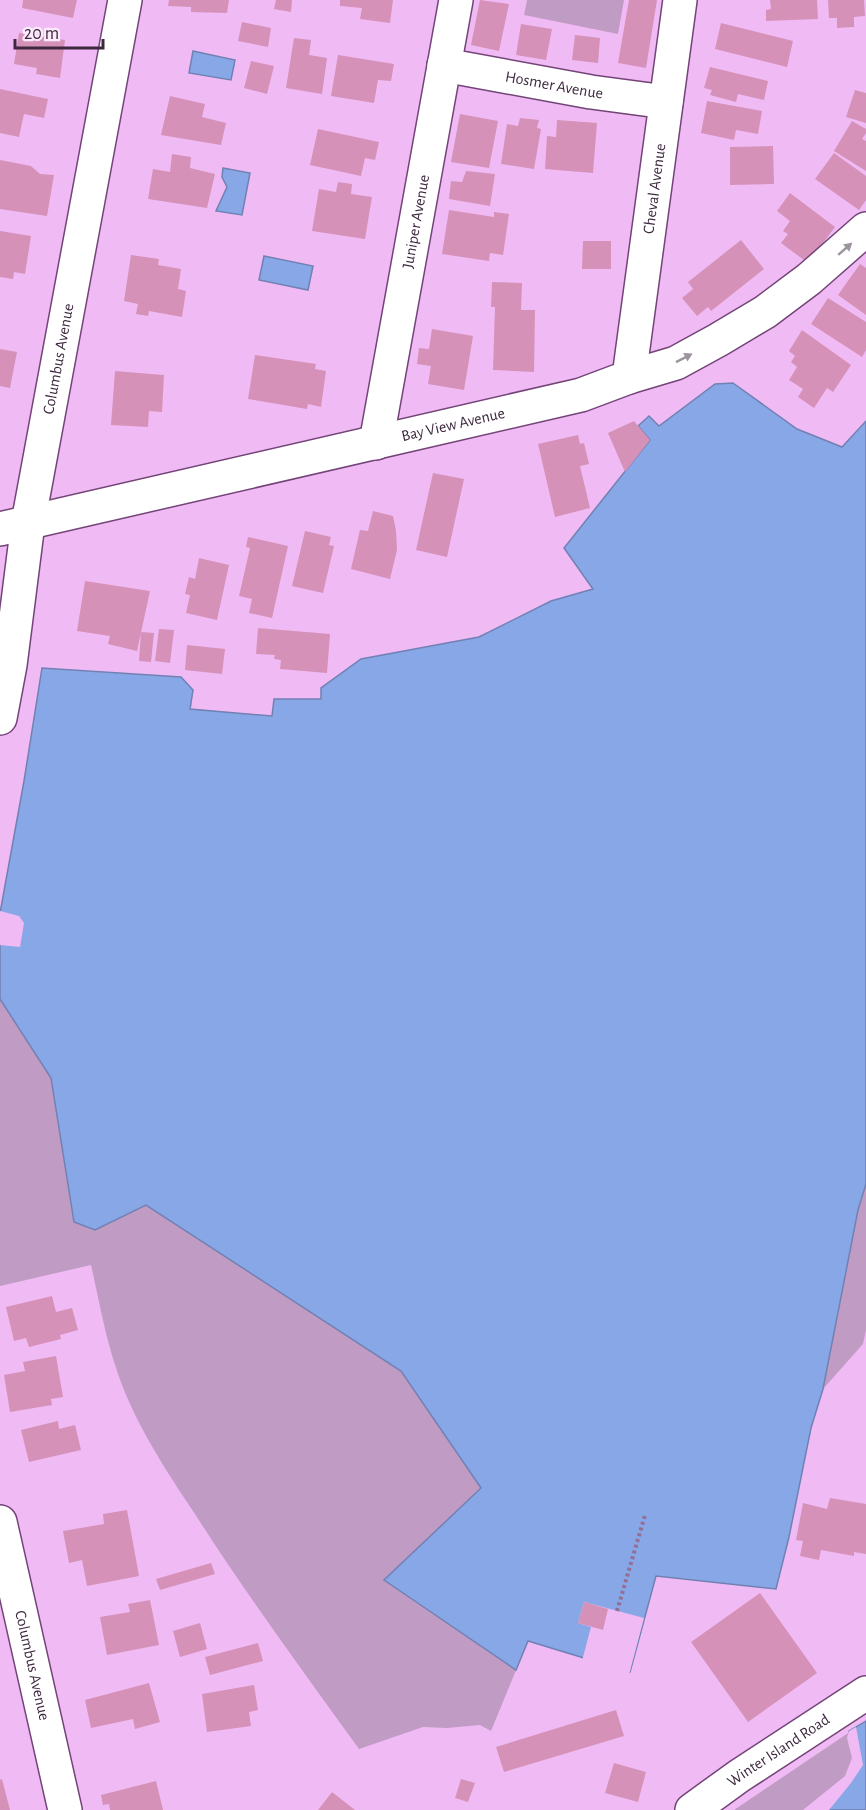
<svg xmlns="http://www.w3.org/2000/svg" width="866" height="1810" font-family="'Alegreya Sans',sans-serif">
<rect width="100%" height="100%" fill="#f0bbf4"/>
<!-- green -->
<path fill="#c09bc3" d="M 527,0 L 624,0 L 618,34 L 524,15 Z
M 733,383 L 797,429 L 842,447 L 866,462 L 866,1330 L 863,1344 L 823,1389 L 811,1428 L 789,1537 L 776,1589 L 656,1576 L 630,1672 L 528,1641 L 491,1731 L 480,1725 L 447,1728 L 423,1727 L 359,1749 C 303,1671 246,1594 195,1514 C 165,1469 134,1422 117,1371 C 105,1336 99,1300 91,1265 L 0,1286 L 0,945 L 181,677 L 193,690 L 191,709 L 272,716 L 274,699 L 321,699 L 321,688 L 361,659 L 479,637 L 551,601 L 592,589 L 564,548 L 650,440 L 649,416 L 659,426 L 715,384 Z
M 866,1721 L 866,1810 L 734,1810 Z"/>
<!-- water -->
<path fill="#88a7e6" stroke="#7281b4" stroke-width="1.5" d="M 193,51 L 235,60 L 231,80 L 189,73 Z
M 223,168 L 250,173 L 242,215 L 216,211 L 227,187 L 222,177 Z
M 264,256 L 313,266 L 308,290 L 259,280 Z
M 733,383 L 797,429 L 842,447 L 866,421 L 866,1184 L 858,1210 L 823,1389 L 811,1428 L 789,1537 L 776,1589 L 656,1576 L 630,1672 L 528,1641 L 516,1670 L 384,1580 L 481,1488 L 401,1371 L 146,1205 L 95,1230 L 74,1222 L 51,1078 L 0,999 L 0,913 L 24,781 L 42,668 L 181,677 L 193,690 L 190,709 L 272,716 L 274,699 L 321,699 L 321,688 L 361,659 L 479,637 L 551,601 L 593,589 L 564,548 L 650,440 L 638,426 L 649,416 L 659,426 L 715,384 Z
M 866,1721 L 866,1810 L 806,1810 L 847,1778 L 855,1759 L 849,1731 Z"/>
<!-- pier -->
<path fill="#f0bbf4" d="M 0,911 L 19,916 L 24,923 L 20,947 L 0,945 Z
M 584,1602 L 644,1618 L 629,1675 L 582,1661 L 591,1627 L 578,1623 Z
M 856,1727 L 863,1765 L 851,1783 L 829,1810 L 803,1810 L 845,1776 L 852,1758 L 847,1738 L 849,1731 Z"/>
<!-- building -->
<path fill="#d591b8" d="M 23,0 L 77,0 L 73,18 L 22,8 Z
M 169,0 L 229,0 L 227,13 L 191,12 L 191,7 L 168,6 Z
M 276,0 L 292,0 L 291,12 L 274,9 Z
M 340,0 L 393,0 L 390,23 L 360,19 L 362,8 L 340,6 Z
M 480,0 L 509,4 L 499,51 L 471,45 Z
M 629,0 L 657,0 L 646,68 L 618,63 Z
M 770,0 L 817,0 L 818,19 L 766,21 L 766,10 L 771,9 Z
M 828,0 L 864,0 L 865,16 L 854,17 L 854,27 L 837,28 L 837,18 L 829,18 Z
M 242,22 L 271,28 L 268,47 L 238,41 Z
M 721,23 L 793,41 L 787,67 L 715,49 Z
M 521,24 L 552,29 L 546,60 L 516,55 Z
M 19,33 L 65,40 L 60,78 L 36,74 L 37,68 L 14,64 Z
M 575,35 L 600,38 L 598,63 L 572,60 Z
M 294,38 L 311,40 L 309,55 L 327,58 L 322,94 L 286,88 Z
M 338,55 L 394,64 L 391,81 L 378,80 L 374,103 L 331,96 Z
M 251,61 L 274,66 L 267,94 L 244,88 Z
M 710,67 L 768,81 L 764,100 L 738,94 L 736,102 L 710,95 L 712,90 L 704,88 Z
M 0,89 L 48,99 L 44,118 L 24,114 L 19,137 L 0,133 Z
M 855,90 L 866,93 L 866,123 L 846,117 Z
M 170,96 L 205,104 L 202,117 L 226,123 L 221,145 L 161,135 Z
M 707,101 L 762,111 L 758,134 L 736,130 L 734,140 L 701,133 Z
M 460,114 L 498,121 L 489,168 L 451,162 Z
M 520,118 L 539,120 L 537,128 L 541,129 L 534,169 L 501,164 L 507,124 L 518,126 Z
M 557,120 L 597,123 L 593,173 L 545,169 L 547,136 L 556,137 Z
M 852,121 L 866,129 L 866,133 L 862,139 L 866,141 L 866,171 L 834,151 Z
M 318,129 L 379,142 L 375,160 L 365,158 L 361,176 L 310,165 Z
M 773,146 L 774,184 L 730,185 L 730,147 Z
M 834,153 L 866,176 L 866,200 L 859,210 L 815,179 Z
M 172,154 L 191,157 L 190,168 L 215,174 L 207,208 L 148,199 L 153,169 L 170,172 Z
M 0,160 L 31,166 L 40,174 L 54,175 L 47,216 L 0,209 Z
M 466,171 L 495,174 L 490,206 L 449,199 L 451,181 L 462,182 Z
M 338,182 L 352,184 L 351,194 L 372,197 L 365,239 L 312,231 L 319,189 L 336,192 Z
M 790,193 L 835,227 L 808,263 L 781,243 L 788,234 L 783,231 L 790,221 L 777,211 Z
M 449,210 L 494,217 L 494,212 L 509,214 L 503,255 L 490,253 L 489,261 L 442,254 Z
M 0,231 L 31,236 L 25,274 L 14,272 L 13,279 L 0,277 Z
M 741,240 L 764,269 L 711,311 L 708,307 L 697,316 L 682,298 L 693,289 L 688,282 Z
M 583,241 L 611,241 L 611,269 L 582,269 Z
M 131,255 L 159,259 L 158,265 L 181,269 L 178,289 L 186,291 L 182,317 L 149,311 L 148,316 L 136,314 L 138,304 L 124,301 Z
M 860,264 L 866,268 L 866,315 L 838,295 Z
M 492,282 L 522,283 L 521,310 L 535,310 L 534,372 L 493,370 L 495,307 L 491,307 Z
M 828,298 L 866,322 L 866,350 L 862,357 L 811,324 Z
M 432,329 L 473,336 L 464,390 L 428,384 L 431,366 L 417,364 L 419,348 L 429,349 Z
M 802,330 L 851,365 L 833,392 L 827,388 L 814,408 L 798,397 L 803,389 L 789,380 L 797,367 L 791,362 L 795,356 L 789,351 Z
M 0,349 L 17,352 L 10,388 L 0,386 Z
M 255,355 L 316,364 L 315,369 L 326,371 L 321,407 L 308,404 L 307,409 L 248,399 Z
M 115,371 L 164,375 L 162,412 L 149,411 L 148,427 L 111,425 Z
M 634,421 L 650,440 L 625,472 L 608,433 Z
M 578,435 L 580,444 L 584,443 L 589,464 L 580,466 L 590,508 L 555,517 L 538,444 Z
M 433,473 L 464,479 L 447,557 L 416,550 Z
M 373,511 L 393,516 L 396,531 L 397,550 L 390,579 L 351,569 L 360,530 L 368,531 Z
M 305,531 L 331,537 L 329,545 L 334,546 L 323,593 L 292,586 Z
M 248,537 L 288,546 L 272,618 L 249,613 L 252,599 L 239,596 L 250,548 L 246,547 Z
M 199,558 L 229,565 L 217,620 L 186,613 L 190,595 L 185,594 L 189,577 L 195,579 Z
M 85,581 L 150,591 L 137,651 L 108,644 L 110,636 L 77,631 Z
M 258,628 L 330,634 L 327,673 L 280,669 L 281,660 L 274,659 L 275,655 L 256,654 Z
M 159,629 L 174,630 L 170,663 L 155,661 Z
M 141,632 L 154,633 L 151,662 L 139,661 Z
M 187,645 L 225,649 L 222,674 L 185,670 Z
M 52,1296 L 56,1312 L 72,1308 L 78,1330 L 60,1335 L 61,1339 L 29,1347 L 26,1338 L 14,1341 L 6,1307 Z
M 56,1356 L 63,1397 L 51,1399 L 52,1405 L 10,1412 L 4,1375 L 25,1371 L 23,1362 Z
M 58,1421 L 59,1429 L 75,1425 L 81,1450 L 29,1462 L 21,1430 Z
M 830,1498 L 866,1504 L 866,1554 L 854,1552 L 854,1556 L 821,1550 L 819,1560 L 800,1556 L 803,1541 L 796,1540 L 803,1503 L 827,1509 Z
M 127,1510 L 139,1576 L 87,1586 L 82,1560 L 69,1563 L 63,1531 L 104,1524 L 103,1514 Z
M 211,1563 L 215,1574 L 160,1590 L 156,1579 Z
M 760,1593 L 817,1673 L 748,1722 L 691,1642 Z
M 150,1600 L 159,1645 L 107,1655 L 100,1617 L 130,1612 L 128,1604 Z
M 584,1602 L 608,1609 L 603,1630 L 578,1623 Z
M 200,1623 L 207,1649 L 180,1657 L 173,1631 Z
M 258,1643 L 263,1661 L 210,1675 L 205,1657 Z
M 149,1683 L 160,1722 L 135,1729 L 133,1719 L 91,1728 L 85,1700 Z
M 254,1685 L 258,1710 L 249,1712 L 251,1726 L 207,1732 L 202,1694 Z
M 616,1710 L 624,1736 L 504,1772 L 496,1747 Z
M 614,1763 L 646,1772 L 638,1802 L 605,1793 Z
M 2,1779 L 10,1810 L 0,1810 L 0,1780 Z
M 461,1779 L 475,1783 L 468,1802 L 455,1798 Z
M 156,1781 L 163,1810 L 110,1810 L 109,1804 L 103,1805 L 101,1795 Z
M 332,1792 L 355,1810 L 318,1810 Z"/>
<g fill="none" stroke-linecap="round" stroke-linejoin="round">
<!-- minor casing -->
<g stroke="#734477" stroke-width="36">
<g id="minor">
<path id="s1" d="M 444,65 L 591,92 L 666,102"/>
<path id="s2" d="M 629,377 L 680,0"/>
<path id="s3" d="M 376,443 L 456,0"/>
<path id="s4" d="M 0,529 L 581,395 L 629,377 L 676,363 L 718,340 L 765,312 L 809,279 L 866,229"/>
<path id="s5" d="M 0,718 L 10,665 L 28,523 L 125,0"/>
<path id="s6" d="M 0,1522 L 65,1810"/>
<path id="s7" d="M 692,1810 L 739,1776 L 866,1693"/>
</g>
</g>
<!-- path -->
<path stroke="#936f96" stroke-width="4" stroke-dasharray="3 3" stroke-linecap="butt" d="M 617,1611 L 645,1515"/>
<!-- minor -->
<use href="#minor" stroke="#fff" stroke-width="33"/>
</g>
<!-- one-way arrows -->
<defs><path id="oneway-solid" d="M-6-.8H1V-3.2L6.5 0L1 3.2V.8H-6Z" transform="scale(1.5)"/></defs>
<g fill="#9e949f">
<use href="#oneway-solid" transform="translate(845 249) rotate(-41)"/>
<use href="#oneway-solid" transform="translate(684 358) rotate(-27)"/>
</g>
<g text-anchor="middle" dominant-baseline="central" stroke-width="4.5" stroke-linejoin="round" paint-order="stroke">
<!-- street labels -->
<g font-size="16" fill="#3d283f" stroke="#fbebfc">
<text stroke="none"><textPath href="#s1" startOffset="112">Hosmer Avenue</textPath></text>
<text stroke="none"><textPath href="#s2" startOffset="190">Cheval Avenue</textPath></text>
<text stroke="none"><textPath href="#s3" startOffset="225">Juniper Avenue</textPath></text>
<text stroke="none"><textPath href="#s5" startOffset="364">Columbus Avenue</textPath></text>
<text stroke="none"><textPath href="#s4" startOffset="465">Bay View Avenue</textPath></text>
<text stroke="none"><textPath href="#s6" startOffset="147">Columbus Avenue</textPath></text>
<text stroke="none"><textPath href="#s7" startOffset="105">Winter Island Road</textPath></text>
</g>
</g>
<!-- scale -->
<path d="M15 39v9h88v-9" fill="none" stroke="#3d283f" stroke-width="3"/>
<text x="24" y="39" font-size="18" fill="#3d283f" stroke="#fbebfc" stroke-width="4.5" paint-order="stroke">20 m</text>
</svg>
